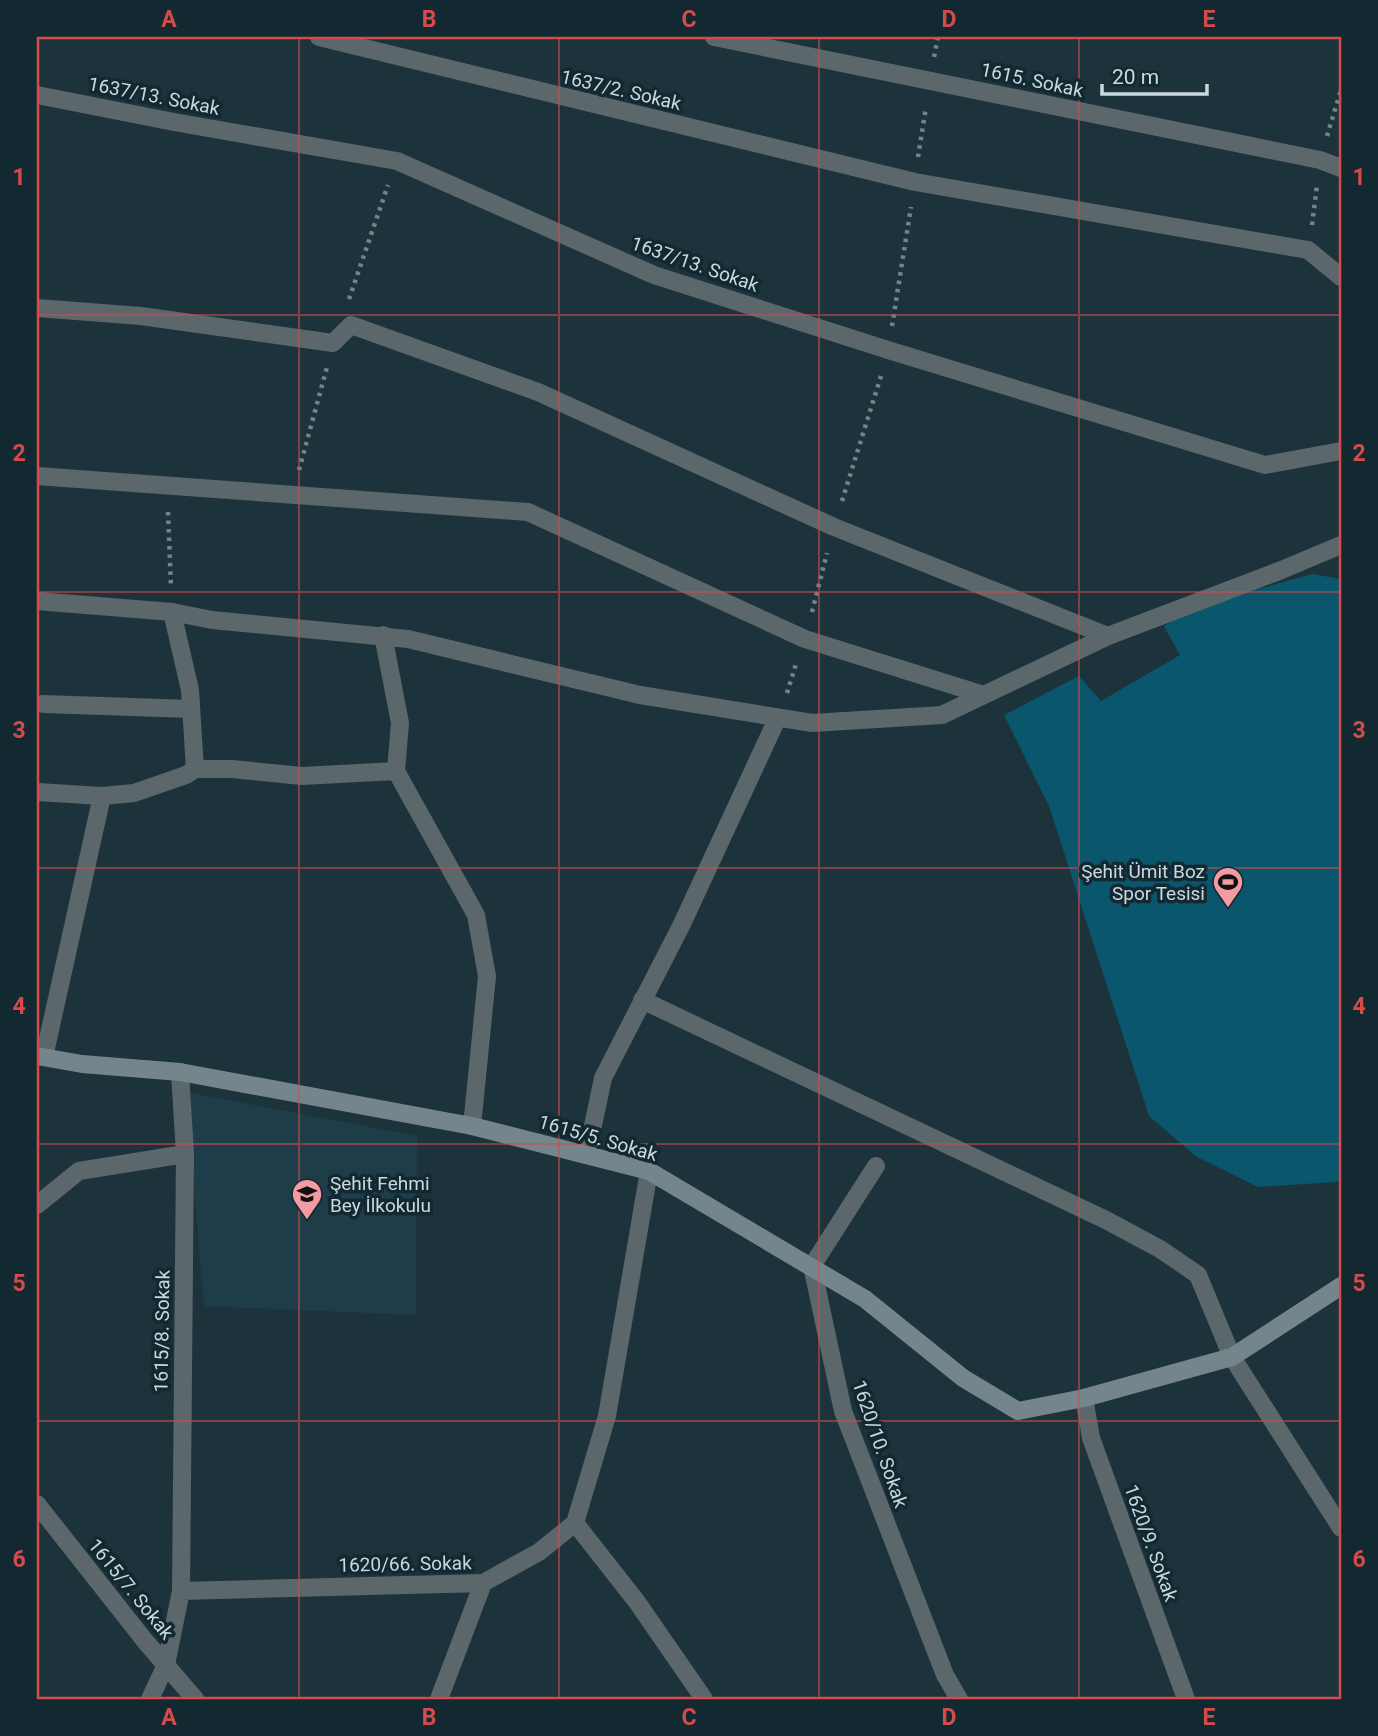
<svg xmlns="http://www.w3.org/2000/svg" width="1378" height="1736" font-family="Roboto,sans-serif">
<rect width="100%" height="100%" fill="#1d333c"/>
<!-- built -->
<path fill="#1f3d49" d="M 186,1092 L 417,1136 L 416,1315 L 204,1306 Z"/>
<!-- green -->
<path fill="#0a566d" d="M 1312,574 L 1341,579 L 1341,1179 L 1336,1182 L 1258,1187 L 1197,1157 L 1149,1116 L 1049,806 L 1004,715 L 1079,676 L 1101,701 L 1180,655 L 1164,626 L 1191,608 Z"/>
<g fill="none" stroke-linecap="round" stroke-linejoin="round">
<!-- path -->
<path stroke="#72848b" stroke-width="4.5" stroke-dasharray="3.5 5" stroke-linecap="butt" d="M 934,57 L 938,37
M 1327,136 L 1341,90
M 918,157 L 926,107
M 1312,225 L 1317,185
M 349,299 L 388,185
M 892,326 L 911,207
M 299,470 L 327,367
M 842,501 L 881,376
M 168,512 L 171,587
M 812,612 L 827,553
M 787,693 L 796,664"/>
<!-- service -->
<path stroke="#5c676b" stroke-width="18" d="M 43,704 L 191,709
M 642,1000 L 1106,1220 L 1160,1249 L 1198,1275 L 1232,1357"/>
<!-- minor -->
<path stroke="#5c676b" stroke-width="18" d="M 319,37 L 915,182 L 1308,250
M 714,37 L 1320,160 L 1341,168
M 37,95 L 174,122 L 397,161 L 654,275 L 888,350 L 1265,465 L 1341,451
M 37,308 L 141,316 L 333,343 L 351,325 L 538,392 L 834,527 L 1108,636
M 172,612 L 190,690 L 195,769
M 383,635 L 400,723 L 396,771 L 476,915 L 487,976 L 472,1126
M 37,792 L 102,796 L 134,793 L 186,775 L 195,769 L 232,769 L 302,776 L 396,771
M 44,1057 L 102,796
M 587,1154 L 603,1078 L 682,924 L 777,719
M 876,1166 L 812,1266 L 843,1411 L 945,1675 L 959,1699
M 1232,1357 L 1341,1528
M 1084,1398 L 1091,1438 L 1186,1699
M 575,1523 L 637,1602 L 704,1699
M 166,1665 L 181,1591 L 483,1583 L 539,1552 L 575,1523 L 607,1416 L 649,1171
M 439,1699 L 483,1583"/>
<!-- tertiary -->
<path stroke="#5c676b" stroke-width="18" d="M 1308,250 L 1341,277
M 37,476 L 528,512 L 805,639 L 984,695
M 37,601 L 172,612 L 212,620 L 408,639 L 640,695 L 812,723 L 942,715 L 1108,636 L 1279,571 L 1341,545
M 180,1072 L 185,1154 L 181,1591
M 37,1205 L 79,1171 L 185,1154
M 37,1504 L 145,1641 L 195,1699
M 150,1699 L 166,1665"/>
<!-- secondary -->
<path stroke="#74858c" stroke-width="18" d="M 37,1056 L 82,1064 L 180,1072 L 472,1126 L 649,1171 L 865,1299 L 963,1378 L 1018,1411 L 1084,1398 L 1232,1357 L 1341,1286"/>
</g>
<!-- grid -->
<path fill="none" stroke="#d44b4c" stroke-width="2" stroke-opacity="0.55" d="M 299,37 L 299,1699M 559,37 L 559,1699M 819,37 L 819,1699M 1079,37 L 1079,1699M 37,315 L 1341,315M 37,592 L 1341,592M 37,868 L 1341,868M 37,1144 L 1341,1144M 37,1421 L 1341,1421"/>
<!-- icons -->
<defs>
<g id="stadium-pin" transform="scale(1.575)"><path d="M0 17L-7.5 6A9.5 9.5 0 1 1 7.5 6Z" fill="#f49aa1" stroke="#132932"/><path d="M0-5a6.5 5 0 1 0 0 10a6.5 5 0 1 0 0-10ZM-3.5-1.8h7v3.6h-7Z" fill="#111"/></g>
<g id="school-pin" transform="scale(1.575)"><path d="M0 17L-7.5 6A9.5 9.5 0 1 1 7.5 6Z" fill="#f49aa1" stroke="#132932"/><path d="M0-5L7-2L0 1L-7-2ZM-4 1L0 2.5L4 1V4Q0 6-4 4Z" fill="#111"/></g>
</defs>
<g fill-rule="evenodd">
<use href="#stadium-pin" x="1228" y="882"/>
<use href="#school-pin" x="307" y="1194"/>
</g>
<g text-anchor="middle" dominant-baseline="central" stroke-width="7" stroke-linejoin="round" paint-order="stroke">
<!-- street labels -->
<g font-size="19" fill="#cbd9de" stroke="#132932">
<text transform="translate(1032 80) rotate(12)">1615. Sokak</text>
<text transform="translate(621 90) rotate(13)">1637/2. Sokak</text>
<text transform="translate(154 96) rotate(11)">1637/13. Sokak</text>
<text transform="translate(695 264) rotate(19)">1637/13. Sokak</text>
<text transform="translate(598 1138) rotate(16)">1615/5. Sokak</text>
<text transform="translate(162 1331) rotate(-89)">1615/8. Sokak</text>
<text transform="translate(880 1444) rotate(71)">1620/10. Sokak</text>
<text transform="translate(1151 1543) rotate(70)">1620/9. Sokak</text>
<text transform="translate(405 1564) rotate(-1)">1620/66. Sokak</text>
<text transform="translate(131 1589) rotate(51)">1615/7. Sokak</text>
</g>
<!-- poi labels -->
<g font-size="19" fill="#cbd9de" stroke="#132932" text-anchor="end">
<text x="1205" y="871">Şehit Ümit Boz<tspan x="1205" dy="22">Spor Tesisi</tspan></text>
<text x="330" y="1183" text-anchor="start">Şehit Fehmi<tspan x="330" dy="22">Bey İlkokulu</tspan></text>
</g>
</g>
<!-- border -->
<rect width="1378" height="1736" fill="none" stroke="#132932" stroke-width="77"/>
<!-- scale -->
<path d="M1102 84v10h105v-10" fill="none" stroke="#cbd9de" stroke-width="3.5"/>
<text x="1112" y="84" font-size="21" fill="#cbd9de" stroke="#132932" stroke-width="5" paint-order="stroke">20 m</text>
<rect x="38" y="38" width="1302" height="1660" fill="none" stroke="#d44b4c" stroke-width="2.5"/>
<g font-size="23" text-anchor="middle" font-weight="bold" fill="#d44b4c">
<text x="169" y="27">A</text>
<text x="429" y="27">B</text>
<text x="689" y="27">C</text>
<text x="949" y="27">D</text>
<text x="1209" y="27">E</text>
<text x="19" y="185">1</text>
<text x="1359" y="185">1</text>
<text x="19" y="461">2</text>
<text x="1359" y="461">2</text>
<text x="19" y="738">3</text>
<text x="1359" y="738">3</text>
<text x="19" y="1014">4</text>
<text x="1359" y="1014">4</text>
<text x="19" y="1291">5</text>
<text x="1359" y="1291">5</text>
<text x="19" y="1567">6</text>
<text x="1359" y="1567">6</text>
<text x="169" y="1725">A</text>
<text x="429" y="1725">B</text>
<text x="689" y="1725">C</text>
<text x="949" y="1725">D</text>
<text x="1209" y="1725">E</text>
</g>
</svg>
